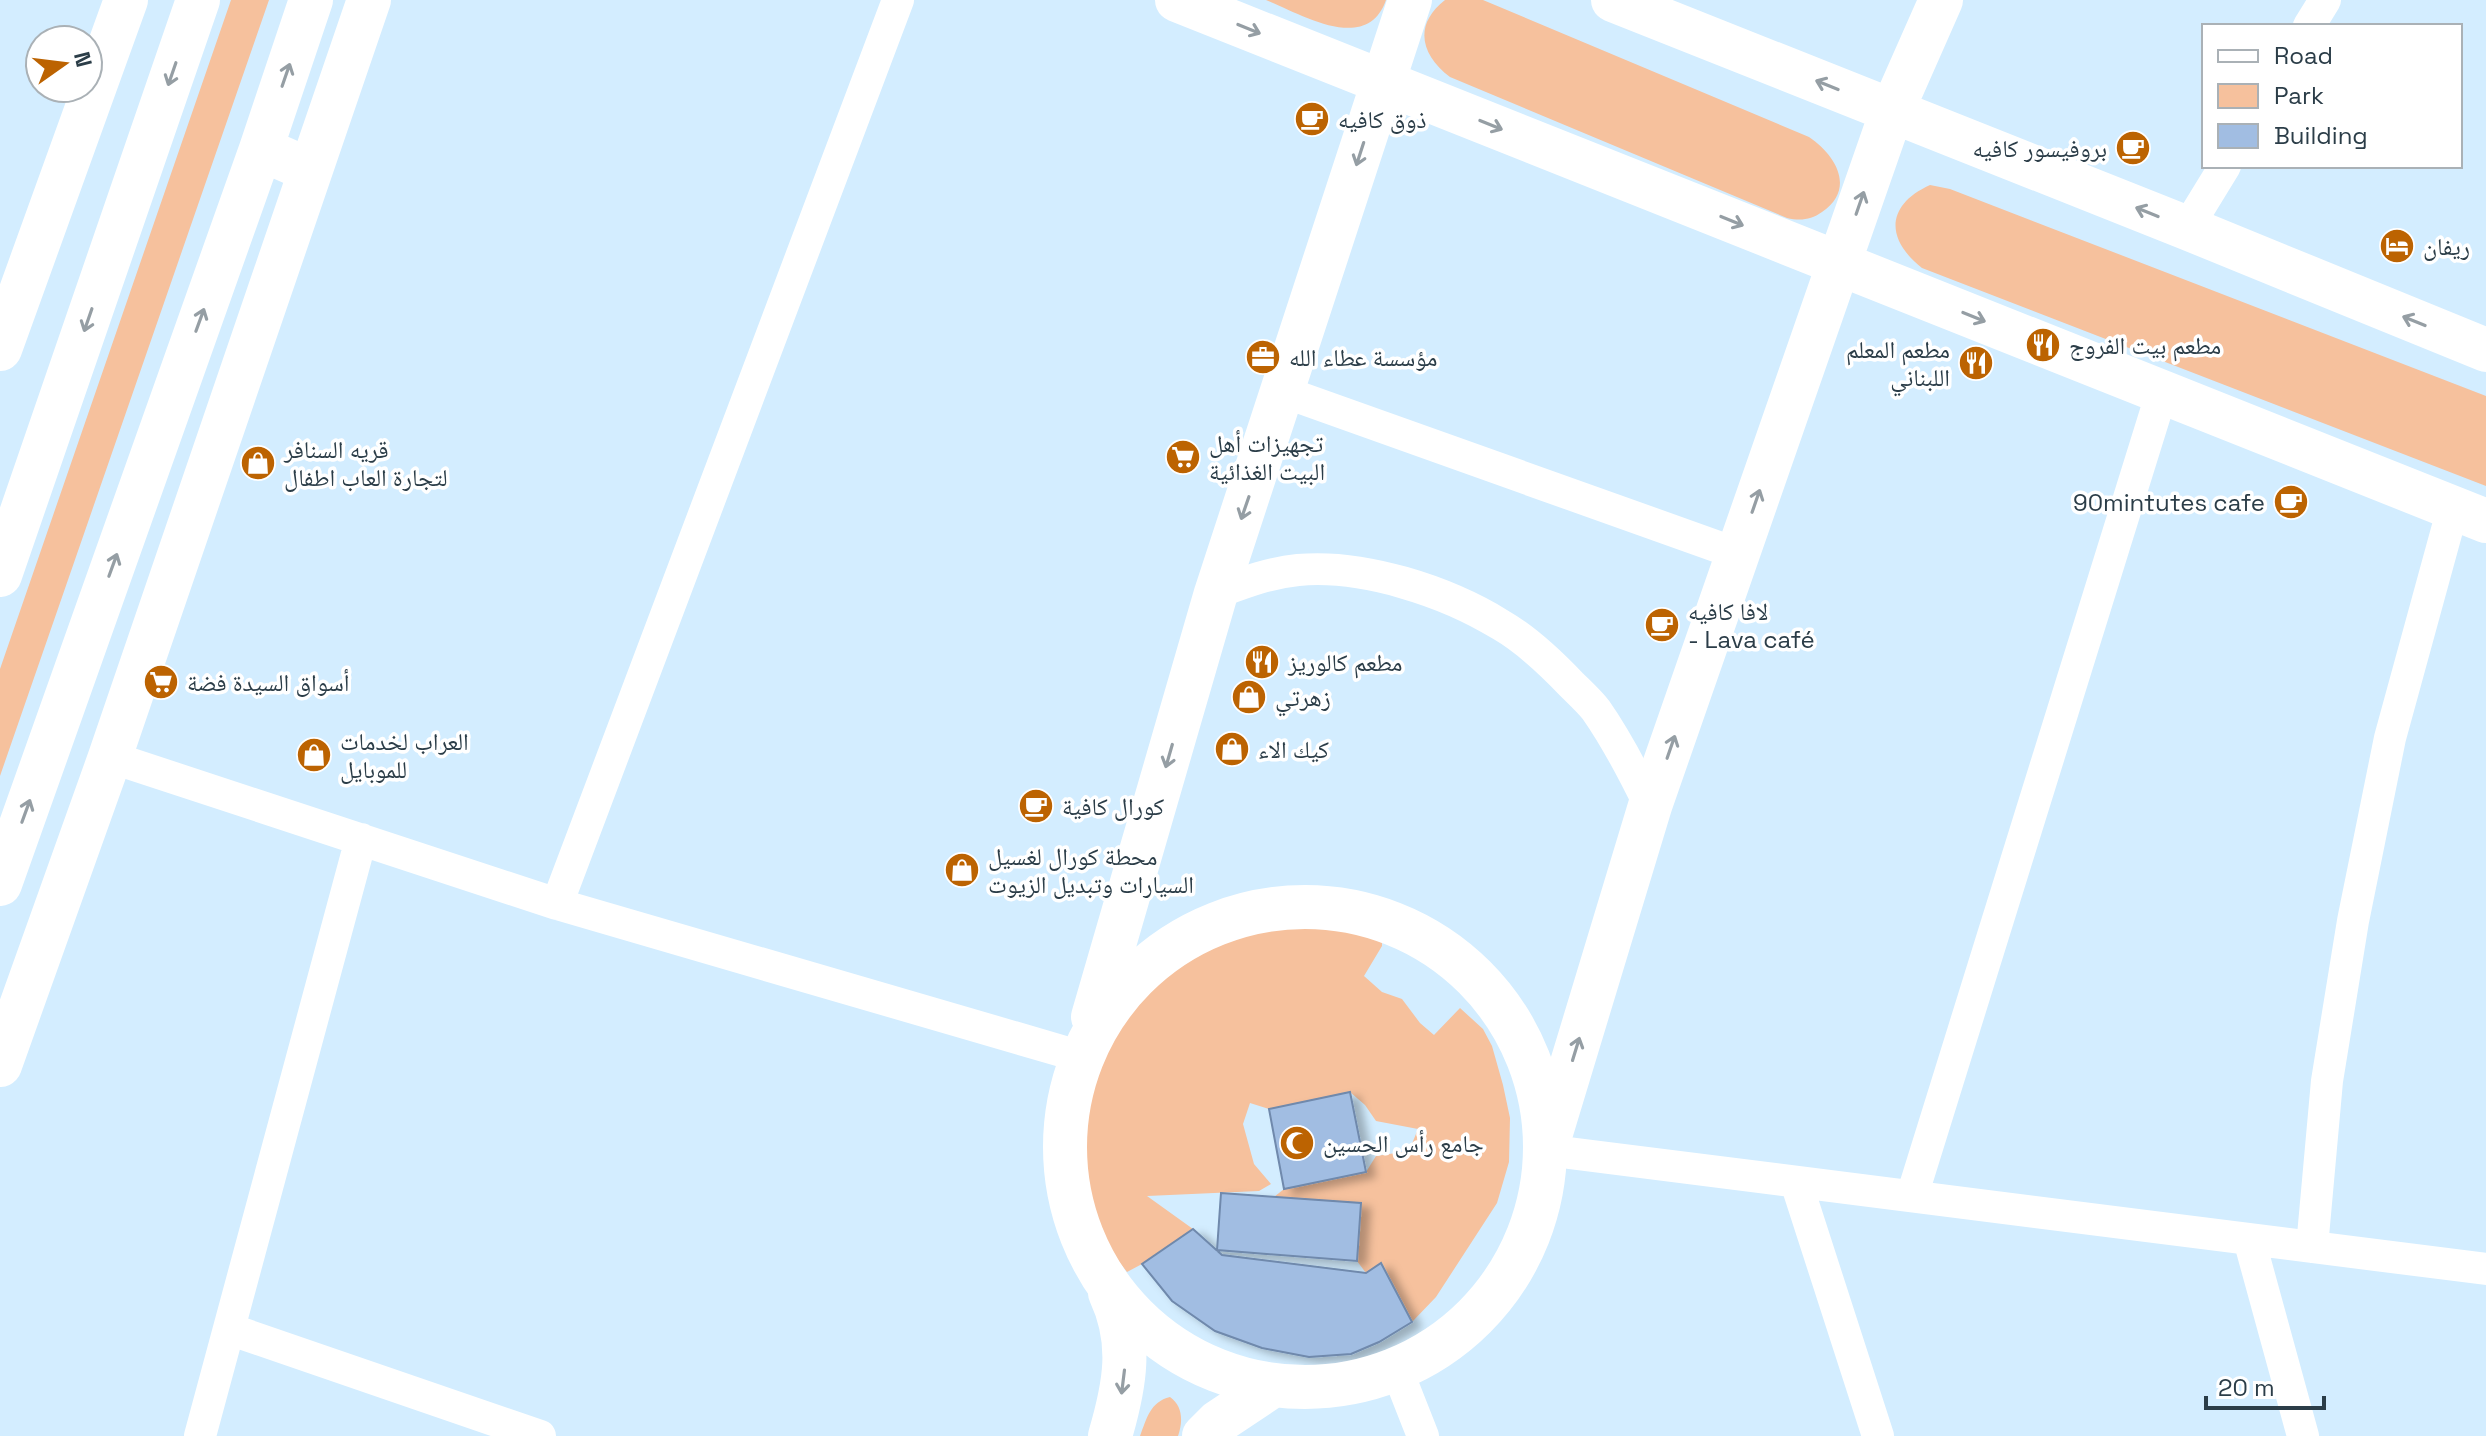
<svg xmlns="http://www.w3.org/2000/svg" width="2486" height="1436" font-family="'Space Grotesk','Noto Naskh Arabic',sans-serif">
<defs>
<filter id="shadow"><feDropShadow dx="9" dy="5" stdDeviation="4" flood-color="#0004"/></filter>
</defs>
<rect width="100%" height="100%" fill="#d3edff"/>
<!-- green -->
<path fill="#f6c19d" d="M 231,0 L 269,0 L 0,776 L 0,669 Z
M 1266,0 L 1386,0 C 1367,55 1301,14 1266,0 Z
M 1445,0 L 1483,0 L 1809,137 C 1836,155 1856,189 1822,212 C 1811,220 1800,221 1787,218 L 1450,77 C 1421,55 1413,25 1445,0 Z
M 1930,185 L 1950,189 L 2486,396 L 2486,486 L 1922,268 C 1885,239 1886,205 1930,185 Z
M 1323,917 L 1363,923 L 1382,935 L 1382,946 L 1364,976 L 1382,992 L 1402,999 L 1420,1023 L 1434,1035 L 1460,1008 L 1483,1029 L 1492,1046 L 1503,1085 L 1510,1118 L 1509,1162 L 1497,1203 L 1436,1297 L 1412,1322 L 1382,1263 L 1366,1273 L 1357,1261 L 1361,1203 L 1274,1197 L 1284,1189 L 1366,1172 L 1376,1156 L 1409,1151 L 1418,1129 L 1376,1121 L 1365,1105 L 1350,1092 L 1269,1109 L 1250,1103 L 1243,1124 L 1254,1164 L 1271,1184 L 1259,1191 L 1147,1196 L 1193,1229 L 1142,1264 L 1127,1272 L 1099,1236 L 1078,1189 L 1074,1132 L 1076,1101 L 1121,1002 L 1152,970 L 1174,953 L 1215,934 L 1261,921 Z
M 1170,1397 C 1183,1406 1183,1422 1178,1436 L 1140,1436 C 1147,1418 1150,1402 1170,1397 Z"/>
<!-- building -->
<path fill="#a1bde2" stroke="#6f89ac" stroke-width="2" filter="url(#shadow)" d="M 1350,1092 L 1366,1172 L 1284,1189 L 1269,1109 Z
M 1221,1193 L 1361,1203 L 1357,1261 L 1217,1250 Z
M 1193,1229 L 1222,1255 L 1366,1273 L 1381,1263 L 1412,1322 L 1379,1342 L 1351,1354 L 1309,1357 L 1262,1348 L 1215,1331 L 1172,1301 L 1142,1264 Z"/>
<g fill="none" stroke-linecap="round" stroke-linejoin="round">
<!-- street -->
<path stroke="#fff" stroke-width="32" d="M 2309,26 L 2325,0
M 2187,228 L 2225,166
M 1284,392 L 1738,554
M 1216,593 C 1243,583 1268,573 1298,570 C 1363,564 1446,591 1501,625 C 1527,640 1550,662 1571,684 C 1579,692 1589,701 1596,710 C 1617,740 1634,773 1650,806
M 110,757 L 557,904 L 1082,1057
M 557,904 L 898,0
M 1545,1150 L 2486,1269
M 1796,1182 L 1878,1436
M 1912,1196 L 2162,392
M 2249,1239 L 2303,1436
M 2312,1247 L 2327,1081 L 2353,921 L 2390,738 L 2453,508
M 229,1329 L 540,1436
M 1397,1370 L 1423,1436
M 200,1436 L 361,839"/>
<!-- secondary -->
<path stroke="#fff" stroke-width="44" d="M 1177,0 L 2486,521
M 1613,0 L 2187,228 L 2486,350
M 0,349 L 126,0
M1065 1147a240 240 0 1 1 480 0a240 240 0 1 1-480 0Z
M 1093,1017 L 1216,593 L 1410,0
M 0,1065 L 110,757 L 369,0
M 1550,1136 L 1650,806 L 1892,111 L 1941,0
M 1110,1293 C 1133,1342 1125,1385 1110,1436
M 1204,1436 L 1218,1422 L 1272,1386"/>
<!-- primary -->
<path stroke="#fff" stroke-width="44" d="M 261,149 L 309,170
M 0,575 L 198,0
M 0,884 L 261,149 L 311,0"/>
</g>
<!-- one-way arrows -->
<defs><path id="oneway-shaft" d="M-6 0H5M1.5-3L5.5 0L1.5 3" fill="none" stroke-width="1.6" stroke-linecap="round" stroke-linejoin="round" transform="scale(2)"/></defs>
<g stroke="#959ea4">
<use href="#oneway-shaft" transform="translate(1249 29) rotate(22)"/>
<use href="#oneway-shaft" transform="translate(172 74) rotate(109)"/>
<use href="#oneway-shaft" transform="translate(286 75) rotate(-71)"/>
<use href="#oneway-shaft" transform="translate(1827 85) rotate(-158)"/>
<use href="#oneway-shaft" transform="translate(1491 125) rotate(22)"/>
<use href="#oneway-shaft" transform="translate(1360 154) rotate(108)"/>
<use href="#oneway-shaft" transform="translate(1860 203) rotate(-71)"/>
<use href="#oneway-shaft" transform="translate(2147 212) rotate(-158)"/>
<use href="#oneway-shaft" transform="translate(1732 221) rotate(22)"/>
<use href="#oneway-shaft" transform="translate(1974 317) rotate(22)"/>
<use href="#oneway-shaft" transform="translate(88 320) rotate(109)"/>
<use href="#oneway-shaft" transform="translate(200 320) rotate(-70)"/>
<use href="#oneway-shaft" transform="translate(2414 321) rotate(-158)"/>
<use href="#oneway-shaft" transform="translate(1756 501) rotate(-71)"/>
<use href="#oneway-shaft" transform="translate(1245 508) rotate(109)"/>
<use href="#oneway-shaft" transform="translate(113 565) rotate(-70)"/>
<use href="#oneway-shaft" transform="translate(1671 747) rotate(-71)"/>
<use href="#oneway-shaft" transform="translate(1169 756) rotate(106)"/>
<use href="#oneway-shaft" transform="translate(26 811) rotate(-70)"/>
<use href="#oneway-shaft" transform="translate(1576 1049) rotate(-73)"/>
<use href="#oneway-shaft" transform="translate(1123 1382) rotate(97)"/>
</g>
<!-- icons -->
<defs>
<g id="cafe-disc" transform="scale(1.8)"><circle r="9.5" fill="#bc6301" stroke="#fff"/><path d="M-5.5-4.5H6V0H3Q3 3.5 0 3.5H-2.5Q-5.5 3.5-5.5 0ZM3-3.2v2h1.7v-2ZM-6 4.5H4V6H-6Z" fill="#fff"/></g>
<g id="hotel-disc" transform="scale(1.8)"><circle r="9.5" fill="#bc6301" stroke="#fff"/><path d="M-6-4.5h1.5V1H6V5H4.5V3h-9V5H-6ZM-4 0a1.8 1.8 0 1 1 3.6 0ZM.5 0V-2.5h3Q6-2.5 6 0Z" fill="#fff"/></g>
<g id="restaurant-disc" transform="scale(1.8)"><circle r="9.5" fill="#bc6301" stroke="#fff"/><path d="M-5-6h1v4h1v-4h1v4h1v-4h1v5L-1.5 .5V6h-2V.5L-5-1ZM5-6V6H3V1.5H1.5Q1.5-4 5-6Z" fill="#fff"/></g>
<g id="office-disc" transform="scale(1.8)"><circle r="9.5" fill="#bc6301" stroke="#fff"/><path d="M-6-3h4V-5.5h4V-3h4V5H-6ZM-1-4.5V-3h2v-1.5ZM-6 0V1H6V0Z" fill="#fff"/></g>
<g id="supermarket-disc" transform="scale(1.8)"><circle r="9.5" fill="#bc6301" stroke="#fff"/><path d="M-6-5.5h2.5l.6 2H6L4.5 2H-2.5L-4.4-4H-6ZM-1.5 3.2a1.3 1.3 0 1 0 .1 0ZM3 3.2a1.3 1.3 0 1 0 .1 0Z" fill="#fff"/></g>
<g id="shop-disc" transform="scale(1.8)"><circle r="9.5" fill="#bc6301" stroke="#fff"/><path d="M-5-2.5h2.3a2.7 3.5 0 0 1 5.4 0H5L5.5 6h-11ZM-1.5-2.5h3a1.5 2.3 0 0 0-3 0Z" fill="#fff"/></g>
<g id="mosque-disc" transform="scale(1.8)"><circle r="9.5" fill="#bc6301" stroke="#fff"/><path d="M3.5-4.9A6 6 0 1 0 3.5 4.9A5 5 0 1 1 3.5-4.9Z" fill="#fff"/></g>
</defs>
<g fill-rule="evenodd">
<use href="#cafe-disc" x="1312" y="119"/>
<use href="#cafe-disc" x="2133" y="148"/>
<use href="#hotel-disc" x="2397" y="246"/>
<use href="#restaurant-disc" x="2043" y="345"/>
<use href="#office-disc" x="1263" y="357"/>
<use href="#restaurant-disc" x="1976" y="363"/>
<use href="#supermarket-disc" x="1183" y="457"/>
<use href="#shop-disc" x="258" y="463"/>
<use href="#cafe-disc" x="2291" y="502"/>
<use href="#cafe-disc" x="1662" y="625"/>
<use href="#restaurant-disc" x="1262" y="662"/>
<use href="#supermarket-disc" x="161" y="682"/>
<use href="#shop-disc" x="1249" y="697"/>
<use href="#shop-disc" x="1232" y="749"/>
<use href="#shop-disc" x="314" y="755"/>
<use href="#cafe-disc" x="1036" y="806"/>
<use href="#shop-disc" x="962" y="870"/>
<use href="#mosque-disc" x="1297" y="1143"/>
</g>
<g text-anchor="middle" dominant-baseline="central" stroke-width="7" stroke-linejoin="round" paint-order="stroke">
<!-- poi labels -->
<g font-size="24" fill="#2b3d48" stroke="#fff" text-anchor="start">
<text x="1338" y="119">ذوق كافيه</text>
<text x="2107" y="148" text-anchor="end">بروفيسور كافيه</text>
<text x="2423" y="246">ريفان</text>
<text x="2069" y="345">مطعم بيت الفروج</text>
<text x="1950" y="349" text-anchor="end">مطعم المعلم<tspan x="1950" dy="28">اللبناني</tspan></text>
<text x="1289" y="357">مؤسسة عطاء الله</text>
<text x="1209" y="443">تجهيزات أهل<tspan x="1209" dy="28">البيت الغذائية</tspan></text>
<text x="284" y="449">قريه السنافر<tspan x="284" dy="28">لتجارة العاب اطفال</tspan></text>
<text x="2265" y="502" text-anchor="end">90mintutes cafe</text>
<text x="1688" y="611">لافا كافيه<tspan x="1688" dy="28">- Lava café</tspan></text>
<text x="1288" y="662">مطعم كالوريز</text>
<text x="187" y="682">أسواق السيدة فضة</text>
<text x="1275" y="697">زهرتي</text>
<text x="340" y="741">العراب لخدمات<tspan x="340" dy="28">للموبايل</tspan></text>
<text x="1258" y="749">كيك الاء</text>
<text x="1062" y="806">كورال كافية</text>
<text x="988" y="856">محطة كورال لغسيل<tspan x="988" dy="28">السيارات وتبديل الزيوت</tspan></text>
<text x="1323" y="1143">جامع رأس الحسين</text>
</g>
</g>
<!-- legend -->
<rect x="2202" y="24" width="260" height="144" fill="#ffffff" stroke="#aab1b6" stroke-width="2"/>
<rect x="2218" y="50" width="40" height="12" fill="#ffffff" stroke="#aab1b6" stroke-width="2"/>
<text x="2274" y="64" font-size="24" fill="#2b3d48">Road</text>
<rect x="2218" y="84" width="40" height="24" fill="#f6c19d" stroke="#aab1b6" stroke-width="2"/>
<text x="2274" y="104" font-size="24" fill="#2b3d48">Park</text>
<rect x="2218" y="124" width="40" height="24" fill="#a1bde2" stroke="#aab1b6" stroke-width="2"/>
<text x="2274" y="144" font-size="24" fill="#2b3d48">Building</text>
<!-- north arrow -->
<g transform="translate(64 64) rotate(76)"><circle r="38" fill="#ffffff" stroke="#aab1b6" stroke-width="2"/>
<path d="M0-6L14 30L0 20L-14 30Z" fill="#bc6301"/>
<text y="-12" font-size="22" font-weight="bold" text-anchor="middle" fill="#2b3d48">N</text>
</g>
<!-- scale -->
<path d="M2206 1396v12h118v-12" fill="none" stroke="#2b3d48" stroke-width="4"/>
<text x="2218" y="1396" font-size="24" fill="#2b3d48" stroke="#ffffff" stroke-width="6" paint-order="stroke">20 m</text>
</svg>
